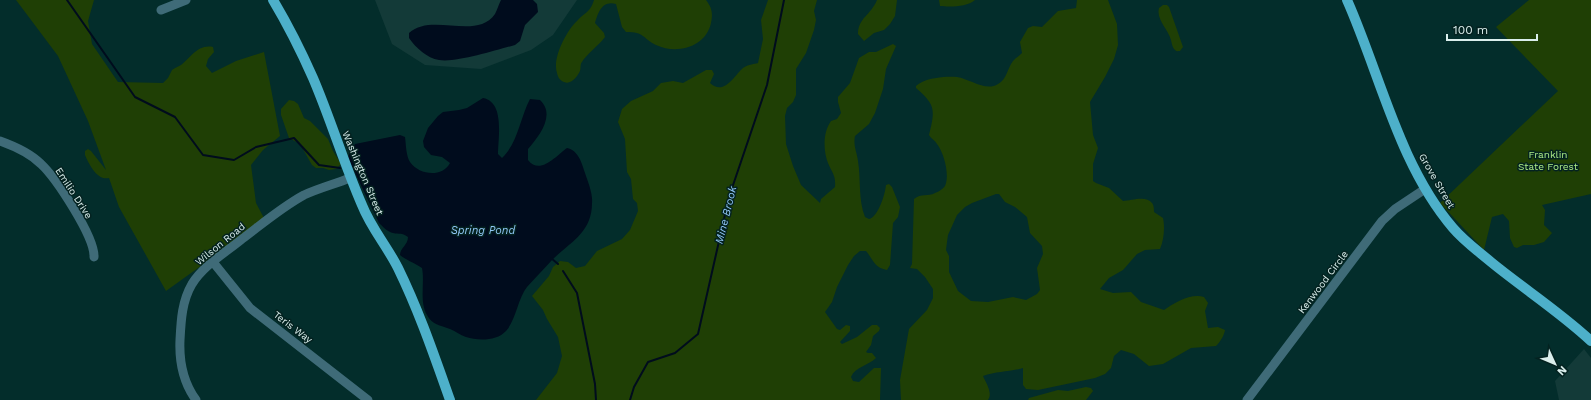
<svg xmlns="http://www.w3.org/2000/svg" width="1591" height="400" font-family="'Work Sans',sans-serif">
<rect width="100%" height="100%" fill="#032d2b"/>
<!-- built -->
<path fill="#133a38" d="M 375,0 L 577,0 L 553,35 L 531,50 L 481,69 L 425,65 L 392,44 Z
M 1584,349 L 1591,358 L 1591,400 L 1559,400 L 1555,381 Z"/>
<!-- green -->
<path fill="#1f3f05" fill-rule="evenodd" d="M 16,0 L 94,0 L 88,21 L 92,44 L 118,82 L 163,83 L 168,78 L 172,70 C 174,68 178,67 181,65 C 191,58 197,44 213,47 L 214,52 L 208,59 L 206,66 L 212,73 L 236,61 L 264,52 L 280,136 L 263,150 L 251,165 L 256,203 L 265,220 L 166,291 L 119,207 L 109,178 C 97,181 89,164 85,155 L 85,151 L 88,149 L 91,151 L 106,170 L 88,121 L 58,56 Z
M 594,0 L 706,0 C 712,8 713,13 711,23 C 706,47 677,55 656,45 C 642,38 645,32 626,32 L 622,27 L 616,4 C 602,0 598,13 595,23 L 604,33 L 605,37 C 599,45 585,56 582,62 C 580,64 581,68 580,71 C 577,77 571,85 564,82 C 559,80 558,77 557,73 C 552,59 566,31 577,21 C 585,12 590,13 594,0 Z
M 768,0 L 817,0 L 814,11 L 816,20 L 814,30 L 806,53 L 796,69 L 796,95 L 793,102 L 787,108 L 785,116 L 786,144 L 793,166 L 801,185 L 820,203 L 821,199 L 835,187 C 836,175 832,173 828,163 C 823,150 823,132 831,121 L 837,119 L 841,113 L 838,102 L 838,97 L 850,83 L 859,58 L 869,52 L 876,52 L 893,44 L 896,46 L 886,69 L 883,89 L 875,113 L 869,124 L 855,136 C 853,146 857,152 858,161 C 861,179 858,200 865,217 L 869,219 C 878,217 885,195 886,185 L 889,184 L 892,187 L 900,207 L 898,217 L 893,223 L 890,265 L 887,270 C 874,268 873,259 866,251 L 860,251 L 854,256 L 848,265 L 837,287 L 832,302 L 825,312 L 837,329 L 840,330 L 846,325 L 850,326 L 850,331 L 840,342 L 842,344 L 857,337 L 872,325 L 877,325 L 880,328 L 879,331 L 873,336 L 871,345 L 866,352 L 868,353 L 872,353 L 876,358 C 869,365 855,367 851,377 L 853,381 L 859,382 L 874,368 L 881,368 L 880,400 L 536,400 L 557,373 L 562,356 L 558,337 L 547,319 L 543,310 L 532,296 L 549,276 L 553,267 L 560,261 L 568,262 L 576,268 L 585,266 L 597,251 L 622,239 L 630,230 L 638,211 L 637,203 L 633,199 L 631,179 L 627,172 L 625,139 L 618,122 L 622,109 L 631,101 L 653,91 L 661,83 L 673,81 L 683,83 L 706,70 L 712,70 L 714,74 L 710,83 C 724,96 734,76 743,68 C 747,65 754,64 758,63 L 763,39 L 761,20 Z
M 877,0 L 897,0 L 895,16 L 890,24 L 884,30 L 874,33 L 864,41 L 858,34 C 858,18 871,15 877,0 Z
M 939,0 L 975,0 C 967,7 950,7 940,6 Z
M 1077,0 L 1108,0 L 1117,24 L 1118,45 L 1114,59 L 1105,77 L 1090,102 L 1093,135 L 1098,148 L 1093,164 L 1093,181 L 1096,183 L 1109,188 L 1123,201 C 1131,201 1146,195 1152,203 C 1154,205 1154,210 1154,212 L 1163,218 C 1165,227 1164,240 1160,249 L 1145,250 L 1137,254 L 1123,270 L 1109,278 L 1100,289 L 1113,293 L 1131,292 L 1141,302 L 1164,310 C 1174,303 1191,293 1204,297 L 1208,303 L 1205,311 L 1208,328 L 1218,327 L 1225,330 C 1224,336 1220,342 1216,346 L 1191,348 L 1163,364 L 1149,366 L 1134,354 L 1121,350 L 1114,356 L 1111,368 L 1105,374 L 1095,378 L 1038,390 L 1026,389 L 1023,385 L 1023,368 C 1010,372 997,371 983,376 C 986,383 993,393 988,400 L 901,400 L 900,380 L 909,329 L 927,310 L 933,298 L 933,289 L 925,277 L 917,269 L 910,268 L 912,264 L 914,199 C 921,193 928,197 935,193 C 938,192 943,189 945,186 C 950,175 944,153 937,144 C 935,140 931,139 929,135 C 935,110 936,105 916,88 L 916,86 C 924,78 945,76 957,77 C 970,79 986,92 998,84 C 1007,79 1007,69 1013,61 C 1016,58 1019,56 1022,53 L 1020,42 L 1028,28 L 1033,26 L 1042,27 L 1058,11 L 1076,8 ZM 996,194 L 999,194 L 1005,202 L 1015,207 L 1027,217 L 1030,233 L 1042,246 L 1043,254 L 1037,268 L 1040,290 L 1037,294 L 1026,300 L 1013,297 L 988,302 L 971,301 L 958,291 L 949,272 L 949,256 L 946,250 L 947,242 L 948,235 L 957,215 L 965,207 L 972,203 Z
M 1529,0 L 1591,0 L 1591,194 L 1542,205 L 1545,210 L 1544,225 L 1552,233 L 1544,242 L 1534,245 L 1523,245 L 1517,248 L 1514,247 L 1510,238 L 1509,221 L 1503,214 L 1492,217 L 1484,250 L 1440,203 L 1558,91 L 1496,27 Z
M 1163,5 L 1167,5 L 1169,7 L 1183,47 L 1180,51 C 1176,51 1177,52 1174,49 C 1172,46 1172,44 1171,40 C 1168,29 1156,20 1159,8 Z
M 289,100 L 294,101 L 298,104 L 304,118 L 310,121 L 328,139 L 333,151 L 341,164 L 336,169 L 329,170 L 323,168 L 316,168 L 312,165 L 300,144 L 289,138 L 281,115 L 281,109 Z
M 1086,387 L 1091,388 L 1093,391 L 1086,400 L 1028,400 L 1029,398 L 1058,390 L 1068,391 Z"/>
<!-- water -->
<path fill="#000c1d" d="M 501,0 L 533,0 L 537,4 L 538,12 L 525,25 L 520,41 L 515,45 C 496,50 456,63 439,60 C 427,58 416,48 409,38 L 409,33 C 432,12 476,41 495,14 C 497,10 499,4 501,0 Z
M 483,98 C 505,102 498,138 498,154 L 502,158 C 518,143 520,118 530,99 L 540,100 C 556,115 539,136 528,149 L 528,160 C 540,176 557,155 567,148 C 578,150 582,163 585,173 C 588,182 593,194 592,203 C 592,233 570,242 552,260 C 544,269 535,278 527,287 C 518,298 516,320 506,331 C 497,341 478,341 466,337 C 460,335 455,331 450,329 C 440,325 432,325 427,315 C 419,301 425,283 422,268 C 415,263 404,259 400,255 C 400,248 408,245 408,237 C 401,232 400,235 393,233 C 388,232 383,227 379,223 L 348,158 L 350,151 L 355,144 L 400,135 L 405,137 C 406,144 406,156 410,162 C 419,175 442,178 450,163 L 442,157 L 431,155 L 424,147 L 423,141 L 428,128 L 438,116 L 443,112 L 459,110 L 467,108 Z"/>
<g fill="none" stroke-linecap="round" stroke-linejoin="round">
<!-- stream -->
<path stroke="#000c1d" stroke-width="2" d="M 67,0 L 135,97 L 175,117 L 203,155 L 234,160 L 256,147 L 294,138 L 319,165 L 340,168
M 551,258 L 558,264
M 563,271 L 577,293 L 595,384 L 596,400
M 630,400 L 634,387 L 648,362 L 675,353 L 698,334 L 729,197 L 767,85 L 784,0"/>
<!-- minor -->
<path stroke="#3f6b78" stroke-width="9" d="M 161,10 L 186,0
M 0,141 C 14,146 30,153 41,164 C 56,178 95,237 94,257
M 213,262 L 250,308 L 368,400
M 196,400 C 183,382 179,362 180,340 C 181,320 182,301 192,284 C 204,265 225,253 242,239 C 262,224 282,207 304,195 C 319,188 335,184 350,178
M 1247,400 L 1382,221 L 1395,209 L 1425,189"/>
<!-- major -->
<path stroke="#4db0ca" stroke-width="10" d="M 273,0 C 288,25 301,51 313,78 C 331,120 344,164 362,205 C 371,228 387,246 398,268 C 419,311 434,355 450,400
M 1347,0 C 1380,74 1399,165 1453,228 C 1464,241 1478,251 1491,262 C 1524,289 1560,312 1591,341"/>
</g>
<g text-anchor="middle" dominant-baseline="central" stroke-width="3" stroke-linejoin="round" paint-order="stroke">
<!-- park labels -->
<g font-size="10" fill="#adec87" stroke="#042220">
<text x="1548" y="154">Franklin<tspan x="1548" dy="12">State Forest</tspan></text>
</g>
<!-- street labels -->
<g font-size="10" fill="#daeeec" stroke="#042220">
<text transform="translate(363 173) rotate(67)">Washington Street</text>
<text transform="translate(1437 181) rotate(60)">Grove Street</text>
<text transform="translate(74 193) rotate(57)">Emilio Drive</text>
<text transform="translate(220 244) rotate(-39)">Wilson Road</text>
<text transform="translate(1323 282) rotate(-53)">Kenwood Circle</text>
<text transform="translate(293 327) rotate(37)">Teris Way</text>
</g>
<!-- water labels -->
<g font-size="11" font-style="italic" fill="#92c8f7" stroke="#042220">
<text transform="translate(726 215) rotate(-76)">Mine Brook</text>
<text x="483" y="230">Spring Pond</text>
</g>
</g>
<!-- north arrow -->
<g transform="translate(1555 364) rotate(134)" stroke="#042220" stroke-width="3" paint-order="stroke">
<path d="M0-3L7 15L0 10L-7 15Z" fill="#daeeec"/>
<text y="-6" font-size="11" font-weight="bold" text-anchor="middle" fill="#daeeec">N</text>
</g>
<!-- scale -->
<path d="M1447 34v6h90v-6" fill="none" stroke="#daeeec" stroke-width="2"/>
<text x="1453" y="34" font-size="12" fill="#daeeec" stroke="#042220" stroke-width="3" paint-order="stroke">100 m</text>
</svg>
